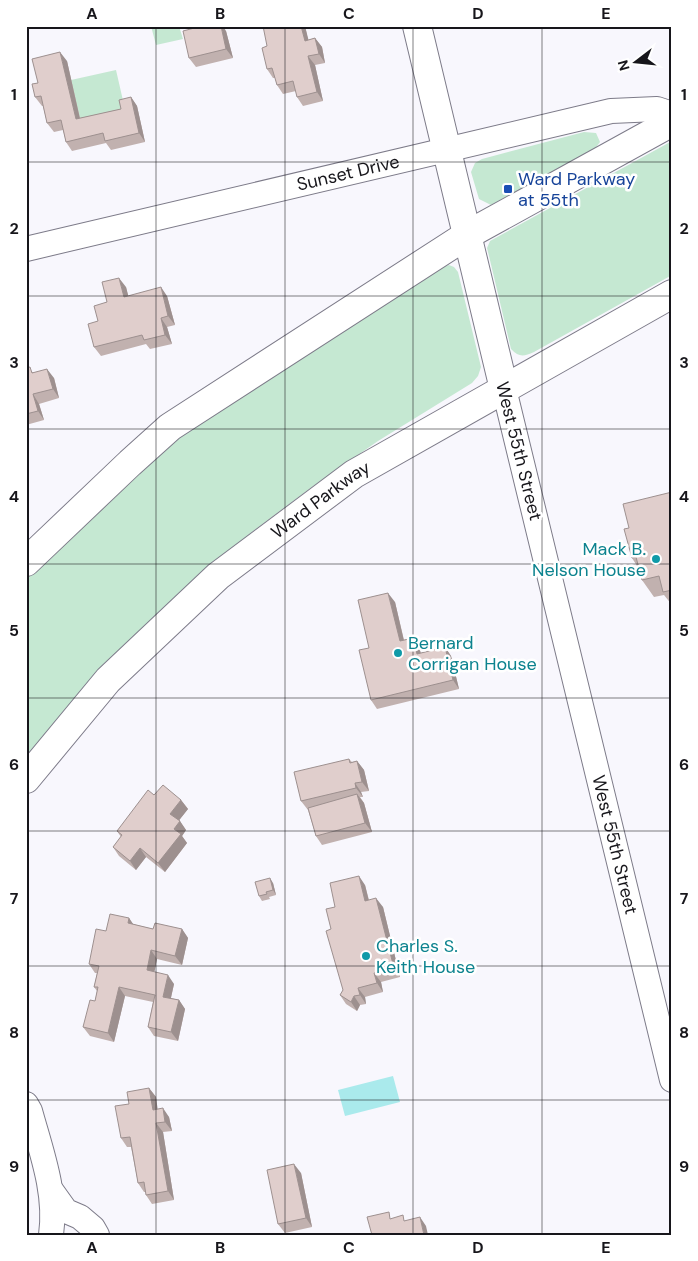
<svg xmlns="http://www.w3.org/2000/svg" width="698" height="1261" font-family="'DM Sans',sans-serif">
<rect width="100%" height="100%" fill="#f8f7fd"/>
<!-- green -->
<path fill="#c5e8d2" d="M 151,26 L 179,26 L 183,39 L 156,45 Z
M 116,70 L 127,118 L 82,128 L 71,80 Z
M 584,132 L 596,133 L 600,142 L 594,150 L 491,205 L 479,199 L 471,172 L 475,163 L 482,159 Z
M 672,141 L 672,275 L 534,352 C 523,357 519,357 511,349 L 489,256 L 487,248 L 490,241 Z
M 449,265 L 454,267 L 458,272 L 481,367 L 478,376 L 472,383 L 378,441 L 312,487 L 252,532 L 187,588 L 26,758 L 26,577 L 85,519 L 179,438 L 255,382 L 438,268 Z"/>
<!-- water -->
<path fill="#aaeaec" d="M 393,1076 L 400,1102 L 345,1116 L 338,1090 Z"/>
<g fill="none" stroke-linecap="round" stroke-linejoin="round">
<!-- street casing -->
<g stroke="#7d7b89" stroke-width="26">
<g id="street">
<path id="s1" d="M 26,249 L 611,111 L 657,109 L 672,114"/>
<path id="s2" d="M 504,389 L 672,1080"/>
<path d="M 26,1104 L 30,1111 C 41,1151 57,1193 51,1235"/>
<path d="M 51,1190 L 66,1211 L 80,1217 L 93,1228 L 97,1235"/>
</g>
</g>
<!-- secondary casing -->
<g stroke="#7d7b89" stroke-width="30">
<path id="secondary" d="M 417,26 L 504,389"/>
</g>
<!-- primary casing -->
<g stroke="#7d7b89" stroke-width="30">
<g id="primary">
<path d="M 26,562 L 130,463 L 170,427 L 467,235 L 672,122"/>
<path id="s3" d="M 26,779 L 108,680 L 218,576 L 354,474 L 672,294"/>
</g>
</g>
<!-- street -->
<use href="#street" stroke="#fff" stroke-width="24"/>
<!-- secondary -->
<use href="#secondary" stroke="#fff" stroke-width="28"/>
<!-- primary -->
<use href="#primary" stroke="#fff" stroke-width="28"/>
</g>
<!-- wall -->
<path fill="#c1b1af" d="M 305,26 L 308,40 L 315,38 L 322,47 L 325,63 L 315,65 L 323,101 L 303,106 L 297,97 L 296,91 L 283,94 L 277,85 L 275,78 L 273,78 L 267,69 Z
M 226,31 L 233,58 L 196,67 L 189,58 Z
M 67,61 L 80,118 L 121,109 L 131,97 L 137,106 L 145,142 L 111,150 L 106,143 L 72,151 L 66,142 L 63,130 L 54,132 L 47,123 L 43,106 L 42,106 L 35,97 L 38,83 Z
M 126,287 L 128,296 L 167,296 L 175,325 L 167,327 L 172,344 L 150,349 L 146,344 L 101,356 L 94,347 L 98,321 L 107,302 Z
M 26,368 L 34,373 L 54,378 L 59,398 L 39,404 L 44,420 L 26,425 Z
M 672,492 L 672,605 L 664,595 L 654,597 L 642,580 L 639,569 L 632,558 L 629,528 Z
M 395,602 L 404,640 L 413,638 L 419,647 L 421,653 L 445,647 L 451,656 L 459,689 L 377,709 L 371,700 L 369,648 Z
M 349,759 L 352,762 L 357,761 L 364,770 L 369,791 L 361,792 L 363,797 L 360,797 L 364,803 L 372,832 L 322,845 L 316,836 L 308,810 L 301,801 Z
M 154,795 L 181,800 L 188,809 L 179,820 L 186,830 L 182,836 L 187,843 L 165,872 L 146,857 L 136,870 L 119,856 L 113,847 L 121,837 L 117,831 Z
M 273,883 L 276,895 L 269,897 L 270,899 L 262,901 L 259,896 Z
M 365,885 L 369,900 L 383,907 L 400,977 L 381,982 L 383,992 L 365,997 L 366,1004 L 360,1005 L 357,1011 L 346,1004 L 340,995 L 343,990 L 331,929 L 335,907 Z
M 129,918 L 133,924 L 153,929 L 182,929 L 188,938 L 182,965 L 157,959 L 154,972 L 174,984 L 171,998 L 179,1000 L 185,1009 L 178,1041 L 154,1036 L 148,1027 L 153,1002 L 125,996 L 114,1042 L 90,1036 L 83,1027 L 95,1001 L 97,991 L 94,987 L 97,973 L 95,973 L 89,964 L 106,931 Z
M 149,1088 L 156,1097 L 157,1109 L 169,1117 L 172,1131 L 163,1132 L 174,1200 L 152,1204 L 146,1195 L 146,1192 L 144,1192 L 138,1183 L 131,1147 L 127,1147 L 121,1138 L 129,1104 Z
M 301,1173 L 312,1227 L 285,1233 L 278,1224 Z"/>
<!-- shaded-wall -->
<path fill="#9d908f" d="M 221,26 L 223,26 L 226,31 L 233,58 L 226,49 Z
M 301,26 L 305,26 L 311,50 L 305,41 Z
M 315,38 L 322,47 L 325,63 L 319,54 Z
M 60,52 L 67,61 L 82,128 L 76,119 Z
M 308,56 L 315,65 L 323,101 L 317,92 Z
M 131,97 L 137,106 L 145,142 L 139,133 Z
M 119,278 L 126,287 L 131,306 L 124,297 Z
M 161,287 L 167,296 L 175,325 L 168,316 Z
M 161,318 L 167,327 L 172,344 L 165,335 Z
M 47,369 L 54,378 L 59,398 L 53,389 Z
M 33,394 L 39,404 L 44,420 L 38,411 Z
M 388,593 L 395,602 L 406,650 L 400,641 Z
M 413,638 L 419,647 L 423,663 L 417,654 Z
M 445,647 L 451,656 L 459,689 L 453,680 Z
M 357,761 L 364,770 L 369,791 L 362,782 Z
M 355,783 L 361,792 L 363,797 L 356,788 Z
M 357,794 L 364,803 L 372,832 L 365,823 Z
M 181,800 L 188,809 L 177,823 L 170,814 Z
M 180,821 L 186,830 L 182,836 L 187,843 L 165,872 L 158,863 L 174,829 Z
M 140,848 L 146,857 L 136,870 L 130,861 Z
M 359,876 L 365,885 L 371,910 L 365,901 Z
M 270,878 L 273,883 L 276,895 L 273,890 Z
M 376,898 L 383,907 L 400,977 L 394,968 Z
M 129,918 L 135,927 L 128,923 Z
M 182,929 L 188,938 L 182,965 L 175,956 Z
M 151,950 L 157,959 L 153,979 L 147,970 Z
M 374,973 L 381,982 L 383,992 L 377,983 Z
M 168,975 L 174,984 L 169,1006 L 163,997 Z
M 119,987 L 125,996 L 114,1042 L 108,1033 Z
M 358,988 L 365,997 L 366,1004 L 360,995 Z
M 354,996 L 360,1005 L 357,1011 L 351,1002 Z
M 179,1000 L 185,1009 L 178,1041 L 171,1032 Z
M 149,1088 L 156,1097 L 159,1119 L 153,1110 Z
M 163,1108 L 169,1117 L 172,1131 L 165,1122 Z
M 156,1123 L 163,1132 L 174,1200 L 168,1191 Z
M 294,1164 L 301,1173 L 312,1227 L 306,1218 Z
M 420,1217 L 426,1226 L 428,1235 L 424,1235 Z"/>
<!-- building -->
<path fill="#e0cecc" stroke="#9d908f" d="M 202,26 L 221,26 L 226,49 L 189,58 L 183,31 Z
M 263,26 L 301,26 L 305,41 L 315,38 L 319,54 L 308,56 L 317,92 L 297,97 L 293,81 L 277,85 L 272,68 L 267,69 L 262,48 L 267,46 Z
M 60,52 L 76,119 L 121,109 L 119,100 L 131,97 L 139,133 L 105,141 L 103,133 L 66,142 L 61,120 L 47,123 L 41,96 L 35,97 L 32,84 L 38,83 L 32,59 Z
M 119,278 L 124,297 L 161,287 L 168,316 L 161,318 L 165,335 L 144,340 L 142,335 L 94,347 L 88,324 L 98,321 L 94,306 L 107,302 L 102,282 Z
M 30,367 L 32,373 L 47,369 L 53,389 L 33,394 L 38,411 L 26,414 L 26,368 Z
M 672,492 L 672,590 L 663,592 L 659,576 L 642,580 L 636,557 L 632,558 L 624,529 L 629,528 L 623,504 Z
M 388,593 L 400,641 L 413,638 L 417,654 L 445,647 L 453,680 L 371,700 L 359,650 L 369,648 L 358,600 Z
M 349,759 L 350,763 L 357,761 L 362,782 L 355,783 L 356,788 L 301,801 L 294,772 Z
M 163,785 L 181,800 L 170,814 L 180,821 L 174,829 L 181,834 L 158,863 L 140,848 L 130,861 L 113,847 L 122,835 L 117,831 L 148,790 L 154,795 Z
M 357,794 L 365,823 L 316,836 L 308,808 Z
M 359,876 L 365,901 L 376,898 L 394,968 L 374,973 L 377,983 L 358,988 L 360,995 L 354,996 L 351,1002 L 340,995 L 343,990 L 326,931 L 331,929 L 326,909 L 335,907 L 330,883 Z
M 270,878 L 273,890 L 266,892 L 267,894 L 259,896 L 255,882 Z
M 110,914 L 129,918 L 128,923 L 153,929 L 155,923 L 182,929 L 175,956 L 151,950 L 147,970 L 168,975 L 163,997 L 179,1000 L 171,1032 L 148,1027 L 155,995 L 119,987 L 108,1033 L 83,1027 L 90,1000 L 95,1001 L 98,987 L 94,987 L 99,966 L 89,964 L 96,929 L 106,931 Z
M 149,1088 L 153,1110 L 163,1108 L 165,1122 L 156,1123 L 168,1191 L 146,1195 L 144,1182 L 138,1183 L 130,1137 L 121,1138 L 115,1106 L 129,1104 L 127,1092 Z
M 294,1164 L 306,1218 L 278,1224 L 267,1170 Z
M 389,1212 L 390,1219 L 403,1215 L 404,1221 L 420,1217 L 424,1235 L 372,1235 L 367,1217 Z"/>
<!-- grid -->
<path fill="none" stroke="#17161b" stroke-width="1" stroke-opacity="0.55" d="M 156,26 L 156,1235M 285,26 L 285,1235M 413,26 L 413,1235M 542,26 L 542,1235M 26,162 L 672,162M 26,296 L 672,296M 26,429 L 672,429M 26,564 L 672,564M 26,698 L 672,698M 26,831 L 672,831M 26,966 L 672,966M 26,1100 L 672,1100"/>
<!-- markers -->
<rect fill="#1a4fb4" stroke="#fff" stroke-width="2" x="503" y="184" width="10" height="10" rx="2.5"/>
<g fill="#0f9aa8" stroke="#fff" stroke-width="2">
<circle cx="656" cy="559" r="5"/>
<circle cx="398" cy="653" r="5"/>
<circle cx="366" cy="956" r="5"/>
</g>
<g text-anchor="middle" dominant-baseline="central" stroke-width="5" stroke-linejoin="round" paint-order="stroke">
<!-- street labels -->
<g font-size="18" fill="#17161b" stroke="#fff">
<text stroke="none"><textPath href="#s1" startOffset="331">Sunset Drive</textPath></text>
<text transform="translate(519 451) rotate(76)">West 55th Street</text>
<text stroke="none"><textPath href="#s3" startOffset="408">Ward Parkway</textPath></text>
<text stroke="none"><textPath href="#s2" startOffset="469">West 55th Street</textPath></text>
</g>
<!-- transit labels -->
<g font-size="18" fill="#164399" stroke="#fff" text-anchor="start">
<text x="518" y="179">Ward Parkway<tspan x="518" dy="21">at 55th</tspan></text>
</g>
<!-- culture labels -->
<g font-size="18" fill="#0d838f" stroke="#fff" text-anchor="start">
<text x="646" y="549" text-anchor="end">Mack B.<tspan x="646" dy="21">Nelson House</tspan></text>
<text x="408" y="643">Bernard<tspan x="408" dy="21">Corrigan House</tspan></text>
<text x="376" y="946">Charles S.<tspan x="376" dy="21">Keith House</tspan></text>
</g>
</g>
<!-- border -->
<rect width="698" height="1261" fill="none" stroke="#ffffff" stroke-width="55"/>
<!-- north arrow -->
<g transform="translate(636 62) rotate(254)" stroke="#ffffff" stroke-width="4" paint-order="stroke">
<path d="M0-4L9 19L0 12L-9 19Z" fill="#17161b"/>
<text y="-8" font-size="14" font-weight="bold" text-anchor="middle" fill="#17161b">N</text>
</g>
<rect x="28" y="28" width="642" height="1206" fill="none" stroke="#17161b" stroke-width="2"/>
<g font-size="16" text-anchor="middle" font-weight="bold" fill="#17161b">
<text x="92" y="19">A</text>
<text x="220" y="19">B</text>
<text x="349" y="19">C</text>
<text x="478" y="19">D</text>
<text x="606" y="19">E</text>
<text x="14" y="100">1</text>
<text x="684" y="100">1</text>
<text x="14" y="234">2</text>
<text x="684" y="234">2</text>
<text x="14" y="368">3</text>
<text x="684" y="368">3</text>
<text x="14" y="502">4</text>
<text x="684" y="502">4</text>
<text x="14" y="636">5</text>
<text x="684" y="636">5</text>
<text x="14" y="770">6</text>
<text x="684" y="770">6</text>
<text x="14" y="904">7</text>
<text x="684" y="904">7</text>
<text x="14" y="1038">8</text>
<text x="684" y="1038">8</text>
<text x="14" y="1172">9</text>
<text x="684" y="1172">9</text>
<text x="92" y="1253">A</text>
<text x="220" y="1253">B</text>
<text x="349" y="1253">C</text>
<text x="478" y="1253">D</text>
<text x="606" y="1253">E</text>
</g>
</svg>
